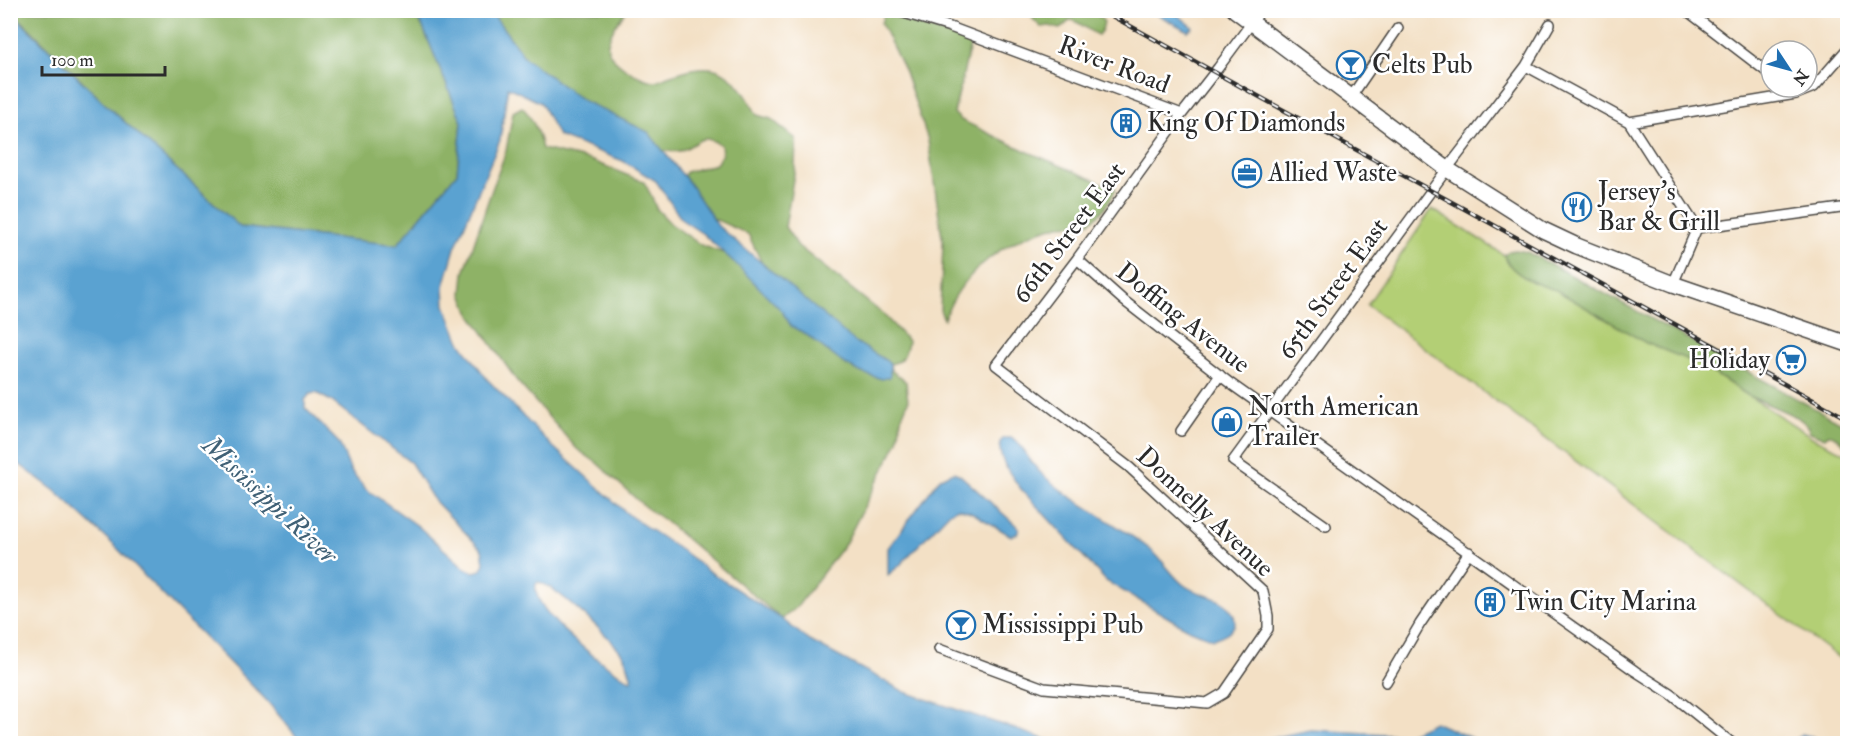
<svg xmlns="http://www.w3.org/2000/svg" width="1858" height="754" font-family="'IM FELL Double Pica',serif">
<rect width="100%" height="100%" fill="#fff"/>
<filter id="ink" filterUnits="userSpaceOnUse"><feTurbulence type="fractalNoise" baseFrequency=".0167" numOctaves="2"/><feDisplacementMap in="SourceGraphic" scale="12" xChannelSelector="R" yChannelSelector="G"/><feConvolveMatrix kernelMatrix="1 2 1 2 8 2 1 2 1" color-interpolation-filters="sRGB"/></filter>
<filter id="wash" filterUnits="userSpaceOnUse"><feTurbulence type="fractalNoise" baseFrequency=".008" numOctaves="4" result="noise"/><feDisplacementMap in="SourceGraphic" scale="24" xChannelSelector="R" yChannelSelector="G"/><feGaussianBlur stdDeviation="1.35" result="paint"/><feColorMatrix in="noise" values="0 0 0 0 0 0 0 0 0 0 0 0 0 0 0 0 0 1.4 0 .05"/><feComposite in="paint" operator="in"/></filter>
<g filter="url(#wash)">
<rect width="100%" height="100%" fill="#f3e0c5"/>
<!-- green -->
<path fill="#b3cf75" stroke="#6f7d50" stroke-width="1.5" d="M 1432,209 L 1523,267 L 1701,365 L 1815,439 L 1847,454 L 1847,664 L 1367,305 Z"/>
<!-- forest -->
<path fill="#8eb266" stroke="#5c6e48" stroke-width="1.5" d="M 12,11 L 408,11 L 422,25 L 462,122 L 457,173 L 397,245 L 240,227 L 104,103 Z
M 486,11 L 626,11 C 619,21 610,31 608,43 C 604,59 641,81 655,81 C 659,80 665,77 668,76 C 683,71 703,64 718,70 C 738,78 748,98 757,115 L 771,119 L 796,139 L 795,168 L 785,227 L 798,246 L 883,314 L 908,341 C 906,353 904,362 890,364 L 891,370 L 906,382 L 908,402 L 901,419 L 898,441 L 846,542 L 797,607 L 782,619 L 664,520 L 645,507 L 597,463 L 577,449 L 517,381 L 469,312 L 462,294 L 464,273 L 489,198 L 506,151 L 513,112 L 522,107 C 533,118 539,134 542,149 L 590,160 L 644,182 L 652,197 L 656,208 L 671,224 L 701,245 L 768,269 L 762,263 L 748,234 L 712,218 L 684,176 L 686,172 L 716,164 L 722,154 L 721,145 C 699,132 702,142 682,150 C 677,153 669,151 663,151 L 648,132 L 582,100 L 525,58 L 495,17 Z
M 1030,11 L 1088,11 L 1098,15 L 1104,22 L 1102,30 L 1098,35 C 1092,33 1075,19 1071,20 C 1068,21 1063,28 1059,29 L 1050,26 L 1041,27 L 1033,19 Z
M 884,14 L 971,41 L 954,113 L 961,120 L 1026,151 L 1116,189 C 1110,200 1103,214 1091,221 C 1080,228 1067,222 1056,226 C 1006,239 963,270 944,319 L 940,310 L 943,244 L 928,140 L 905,72 L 881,23 Z
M 1516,250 L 1527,252 L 1558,268 L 1847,426 L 1847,448 L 1838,438 L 1829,434 L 1825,438 L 1810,432 L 1807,425 L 1797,417 L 1749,396 L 1701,365 L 1646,343 L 1556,290 C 1537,285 1510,274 1504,255 L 1509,251 Z"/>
<!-- water -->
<path fill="#5aa2d1" stroke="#42667e" stroke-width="1.5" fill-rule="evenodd" d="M 10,11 L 104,103 L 240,227 L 397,245 L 457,173 L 462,122 L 422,25 L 408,11 L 486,11 L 495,17 L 525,58 L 582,100 L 648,132 L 690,184 L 718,226 L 854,341 L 890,363 L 890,377 L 882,379 L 862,373 L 843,363 L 804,333 L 791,326 L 781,310 L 736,264 L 703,234 L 682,220 L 656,181 L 623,161 L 558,136 L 541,103 L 508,87 L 500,140 L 455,248 L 444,286 L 445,305 L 460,342 L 487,379 L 551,445 L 630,516 L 688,555 L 707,570 L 782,619 L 810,641 L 905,692 L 1056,743 L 302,743 L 267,701 L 117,548 L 55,491 L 11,458 ZM 316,393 L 331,401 L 411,463 L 433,499 L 482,550 L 484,563 L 481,570 L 474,572 L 466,569 L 418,526 L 366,489 L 351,471 L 339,443 L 305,408 L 305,400 L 310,394 ZM 538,582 C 556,586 611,638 623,655 C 628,663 630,671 632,681 C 608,670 530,612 536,584 Z
M 1151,11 L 1173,11 L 1193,27 L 1188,31 Z
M 1004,438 L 1012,438 L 1017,441 C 1025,452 1032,465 1042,474 C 1075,505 1118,523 1152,551 C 1164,561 1172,576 1184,585 C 1198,596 1222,595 1232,612 C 1242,628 1225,635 1213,639 L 1186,628 L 1106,581 L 1021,489 C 1011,475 998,460 1000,442 Z
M 954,472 L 960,475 L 1019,528 L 1017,534 L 1011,536 L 971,512 L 958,508 L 950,512 L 899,566 L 888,575 L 888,548 L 940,478 Z
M 1434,722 L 1483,743 L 1246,743 L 1311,730 L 1406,735 Z
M 1801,734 L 1814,737 L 1821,743 L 1794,743 Z"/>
</g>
<g filter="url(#ink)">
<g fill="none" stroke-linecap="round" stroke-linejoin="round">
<!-- minor casing -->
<g stroke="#494642" stroke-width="12">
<path id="minor" d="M 894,10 L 950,27 L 1182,114
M 1686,10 L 1771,75
M 1526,66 L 1629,122 L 1697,228 L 1673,284
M 1351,97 L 1398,28
M 1629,122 L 1796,94 L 1814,87 L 1848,48
M 1697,228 L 1848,207
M 1077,259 L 1123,300 L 1231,384 L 1635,671 L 1671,694 L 1733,744
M 1181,431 L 1220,375
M 1326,526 L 1233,461 L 1447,169 L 1526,66 L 1550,24
M 939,649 L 1044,688 L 1207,703 L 1224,693 L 1268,629 L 1268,616 L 1263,591 L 1129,467 L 996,365 L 1077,259 L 1182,114 L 1218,68 L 1261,10
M 1386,682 L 1420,624 L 1469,552"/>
</g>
<!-- primary casing -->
<g stroke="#494642" stroke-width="18">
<path id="primary" d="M 1235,10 L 1447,169 L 1543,230 L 1577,246 L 1673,284 L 1848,344"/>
</g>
<!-- minor -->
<use href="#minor" stroke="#fff" stroke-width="9"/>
<!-- primary -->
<use href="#primary" stroke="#fff" stroke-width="15"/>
<!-- rail casing -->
<g stroke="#2b2b2b" stroke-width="4.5">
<path id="rail" d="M 1101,10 L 1848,419"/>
</g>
<!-- rail -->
<use href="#rail" stroke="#fff" stroke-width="2" stroke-dasharray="7" stroke-linecap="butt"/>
</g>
</g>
<!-- icons -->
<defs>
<g id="bar-ring" transform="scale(1.5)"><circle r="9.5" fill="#fff" stroke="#1f6fb2" stroke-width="1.5"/><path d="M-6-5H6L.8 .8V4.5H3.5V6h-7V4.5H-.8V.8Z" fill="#1f6fb2"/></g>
<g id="building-ring" transform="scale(1.5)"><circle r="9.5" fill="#fff" stroke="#1f6fb2" stroke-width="1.5"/><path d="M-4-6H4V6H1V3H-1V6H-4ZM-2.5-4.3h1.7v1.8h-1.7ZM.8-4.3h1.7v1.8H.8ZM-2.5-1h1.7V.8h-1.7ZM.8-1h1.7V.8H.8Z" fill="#1f6fb2"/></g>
<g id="office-ring" transform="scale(1.5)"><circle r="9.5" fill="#fff" stroke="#1f6fb2" stroke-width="1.5"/><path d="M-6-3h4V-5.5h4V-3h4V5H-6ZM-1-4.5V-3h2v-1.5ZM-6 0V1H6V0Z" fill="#1f6fb2"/></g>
<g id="restaurant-ring" transform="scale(1.5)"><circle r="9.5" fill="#fff" stroke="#1f6fb2" stroke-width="1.5"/><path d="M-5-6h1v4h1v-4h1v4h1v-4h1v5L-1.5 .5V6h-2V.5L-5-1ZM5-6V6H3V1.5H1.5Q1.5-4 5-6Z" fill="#1f6fb2"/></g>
<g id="supermarket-ring" transform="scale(1.5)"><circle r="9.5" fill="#fff" stroke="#1f6fb2" stroke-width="1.5"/><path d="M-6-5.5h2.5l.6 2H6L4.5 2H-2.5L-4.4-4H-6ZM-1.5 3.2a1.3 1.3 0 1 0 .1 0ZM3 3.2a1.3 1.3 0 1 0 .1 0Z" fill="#1f6fb2"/></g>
<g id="shop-ring" transform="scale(1.5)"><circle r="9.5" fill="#fff" stroke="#1f6fb2" stroke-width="1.5"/><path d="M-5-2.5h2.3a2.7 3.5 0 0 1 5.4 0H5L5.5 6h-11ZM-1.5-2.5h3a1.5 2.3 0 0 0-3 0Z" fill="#1f6fb2"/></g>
</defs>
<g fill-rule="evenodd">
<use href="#bar-ring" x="1351" y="65"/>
<use href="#building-ring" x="1126" y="123"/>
<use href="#office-ring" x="1247" y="173"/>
<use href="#restaurant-ring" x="1577" y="207"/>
<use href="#supermarket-ring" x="1791" y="360"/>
<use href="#shop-ring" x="1227" y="422"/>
<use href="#building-ring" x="1490" y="602"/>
<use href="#bar-ring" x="961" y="625"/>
</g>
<g text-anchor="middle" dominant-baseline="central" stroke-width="5" stroke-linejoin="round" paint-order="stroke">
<!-- street labels -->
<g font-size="26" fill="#2b2b2b" stroke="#fff">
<text transform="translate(1114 65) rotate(21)">River Road</text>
<text transform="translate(1069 233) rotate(-53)">66th Street East</text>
<text transform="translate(1333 289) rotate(-54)">65th Street East</text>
<text transform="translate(1183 318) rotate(38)">Doffing Avenue</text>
<text transform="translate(1205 512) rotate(43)">Donnelly Avenue</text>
</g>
<!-- poi labels -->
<g font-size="26" fill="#2b2b2b" stroke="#fff" text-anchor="start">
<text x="1372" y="65">Celts Pub</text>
<text x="1147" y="123">King Of Diamonds</text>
<text x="1268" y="173">Allied Waste</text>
<text x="1598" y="192">Jersey's<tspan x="1598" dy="30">Bar &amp; Grill</tspan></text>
<text x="1770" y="360" text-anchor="end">Holiday</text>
<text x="1248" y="407">North American<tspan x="1248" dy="30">Trailer</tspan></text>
<text x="1511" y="602">Twin City Marina</text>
<text x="982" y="625">Mississippi Pub</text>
</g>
<!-- water labels -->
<g font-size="27" font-style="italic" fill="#406176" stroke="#fff">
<text transform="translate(270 500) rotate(43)">Mississippi River</text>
</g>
</g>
<!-- margin -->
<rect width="1858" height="754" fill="none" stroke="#fff" stroke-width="36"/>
<!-- north arrow -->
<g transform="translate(1789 69) rotate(126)"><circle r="28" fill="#ffffff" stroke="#aaaaaa" stroke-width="1.5"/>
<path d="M0-4.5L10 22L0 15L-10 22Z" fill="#1f6fb2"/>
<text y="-9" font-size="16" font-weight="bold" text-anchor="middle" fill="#2b2b2b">N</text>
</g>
<!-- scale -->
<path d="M42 66v9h123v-9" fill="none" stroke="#2b2b2b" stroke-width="3"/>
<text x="51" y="66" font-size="18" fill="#2b2b2b" stroke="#ffffff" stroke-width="4.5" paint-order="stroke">100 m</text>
</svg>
